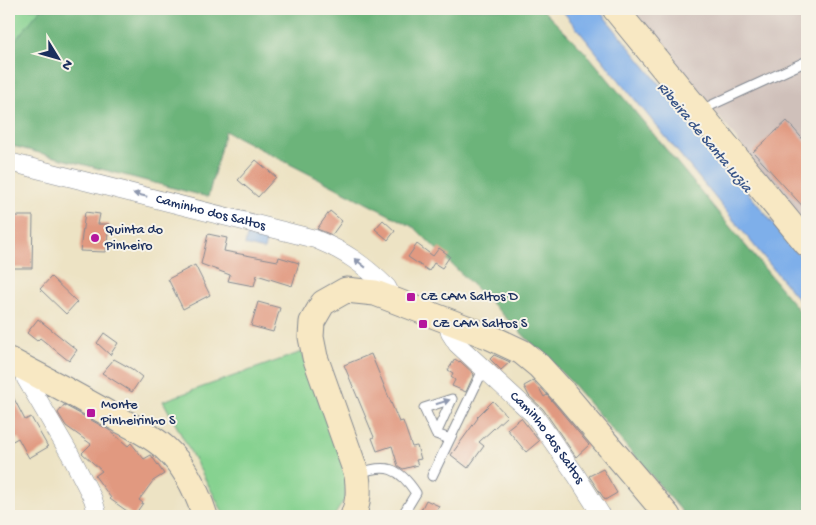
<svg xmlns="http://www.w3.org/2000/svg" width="816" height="525" font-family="'Gochi Hand',sans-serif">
<rect width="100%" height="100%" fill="#f7f3e8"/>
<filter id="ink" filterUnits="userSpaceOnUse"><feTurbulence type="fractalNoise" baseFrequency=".02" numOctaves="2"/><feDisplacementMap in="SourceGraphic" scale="10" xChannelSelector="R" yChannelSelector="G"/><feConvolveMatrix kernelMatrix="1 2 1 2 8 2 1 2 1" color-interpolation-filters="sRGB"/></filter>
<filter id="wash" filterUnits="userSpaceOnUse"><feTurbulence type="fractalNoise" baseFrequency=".0096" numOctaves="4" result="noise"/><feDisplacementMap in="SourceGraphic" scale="20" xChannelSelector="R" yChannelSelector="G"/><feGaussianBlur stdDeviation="1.12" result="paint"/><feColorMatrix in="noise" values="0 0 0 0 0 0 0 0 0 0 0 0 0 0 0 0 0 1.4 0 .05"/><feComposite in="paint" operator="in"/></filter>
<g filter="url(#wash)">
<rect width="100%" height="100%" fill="#ede3c4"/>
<!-- industrial -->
<path fill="#cfc0ba" d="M 631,9 L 807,9 L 807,232 L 710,105 Z"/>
<!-- green -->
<path fill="#86d290" stroke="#508077" d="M 9,9 L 44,9 L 9,52 Z
M 302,352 L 347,473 L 345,499 L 334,516 L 225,516 L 163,401 Z"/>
<!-- forest -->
<path fill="#6cb47a" stroke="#44726c" d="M 41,9 L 542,9 L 589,56 L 807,320 L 807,516 L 686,516 L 570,381 L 415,228 L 225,131 L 208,197 L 9,145 L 9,50 L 12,44 Z"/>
<!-- water -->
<path fill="#7eafea" stroke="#4c6fa4" d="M 561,9 L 598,9 L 807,265 L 807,310 Z
M 247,236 L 266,241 L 264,250 L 245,245 Z"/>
<g id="blocks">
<!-- building -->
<path fill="#e19980" d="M 787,121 L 807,144 L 807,211 L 753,152 Z
M 256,160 L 276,177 L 258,197 L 238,180 Z
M 330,211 L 342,221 L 332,235 L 317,229 Z
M 85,212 L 100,214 L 98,224 L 109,224 L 106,252 L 80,251 Z
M 9,216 L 33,216 L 32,268 L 9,268 Z
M 383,220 L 395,231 L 388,240 L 375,229 Z
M 208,234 L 227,238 L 224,251 L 278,261 L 279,257 L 299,263 L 292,286 L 257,275 L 254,286 L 228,281 L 230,275 L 201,264 Z
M 417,244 L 433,256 L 439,248 L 450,256 L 442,268 L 434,263 L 429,271 L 408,257 Z
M 195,265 L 210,295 L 183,309 L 168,279 Z
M 51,277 L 77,302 L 66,314 L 40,289 Z
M 258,302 L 280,308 L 273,332 L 251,326 Z
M 38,319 L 77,350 L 69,361 L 40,338 L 37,341 L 27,333 Z
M 104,333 L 118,343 L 110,355 L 97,343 Z
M 371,354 L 399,422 L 403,421 L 412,447 L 417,446 L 421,459 L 416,460 L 418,465 L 403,469 L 398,466 L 392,446 L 377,451 L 372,438 L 374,437 L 344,365 Z
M 494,355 L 510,362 L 501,370 L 490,359 Z
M 114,359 L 132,369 L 142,377 L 132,392 L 102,373 Z
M 455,359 L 459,362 L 460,361 L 474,374 L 466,392 L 452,386 L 455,380 L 451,377 L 453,373 L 448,370 Z
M 533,381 L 539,388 L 544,397 L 547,395 L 589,445 L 576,457 L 543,409 L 529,396 L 524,386 Z
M 9,389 L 25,420 L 31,417 L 48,447 L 29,458 L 18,438 L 9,443 Z
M 493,401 L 507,416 L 479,442 L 484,446 L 468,468 L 451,455 L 478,418 L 477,417 Z
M 64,405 L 109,430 L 128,446 L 131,443 L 144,459 L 151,455 L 164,474 L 153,481 L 139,500 L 143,503 L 134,516 L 110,499 L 111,498 L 95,476 L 102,471 L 82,453 L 91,444 L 66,426 L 58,413 Z
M 521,418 L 539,441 L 526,452 L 507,429 Z
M 603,469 L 617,493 L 605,500 L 589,476 Z
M 426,500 L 439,506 L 434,516 L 418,516 Z"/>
</g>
</g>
<g filter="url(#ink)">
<use href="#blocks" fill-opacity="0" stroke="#848991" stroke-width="1"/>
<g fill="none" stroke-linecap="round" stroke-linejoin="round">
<!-- lane casing -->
<g stroke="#848991" stroke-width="11">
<path id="lane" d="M 701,110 L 807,61
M 436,434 L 452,399 L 424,408 L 436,434 L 450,439
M 357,474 C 386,463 399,467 416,493 L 402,516
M 432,476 L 484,368"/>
</g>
<!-- street casing -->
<g stroke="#848991" stroke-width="19">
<g id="street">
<path id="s1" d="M 9,162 L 315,239 C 345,251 364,265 387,287 L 390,293 L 390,299"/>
<path id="s2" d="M 447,321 L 450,333 L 457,344 L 534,415 L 576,475 L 602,516"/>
<path d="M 23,367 L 26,379 L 70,454 L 93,499 L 98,516"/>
</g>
</g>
<!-- secondary casing -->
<g stroke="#848991" stroke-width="27">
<path id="secondary" d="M 615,9 L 807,244
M 9,360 C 46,379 83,399 120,420 C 135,428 152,436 165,448 C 185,466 197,491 205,516
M 353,516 C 359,501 359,490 357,475 L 315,357 L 311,337 L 312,322 L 323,303 L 346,290 L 375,293 L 490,337 L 522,352 L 539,366 L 563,392 L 668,516"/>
</g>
<!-- lane -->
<use href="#lane" stroke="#fff" stroke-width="9"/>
<!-- street -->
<use href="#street" stroke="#fff" stroke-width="18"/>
<!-- secondary -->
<use href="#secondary" stroke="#f8e8c3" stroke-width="25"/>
</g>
<!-- one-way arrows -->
<defs><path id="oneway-solid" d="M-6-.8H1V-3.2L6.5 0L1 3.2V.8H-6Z" transform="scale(1.25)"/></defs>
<g fill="#8d97ae">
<use href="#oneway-solid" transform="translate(140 195) rotate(-166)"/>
<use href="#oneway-solid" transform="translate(360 263) rotate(-142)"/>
<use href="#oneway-solid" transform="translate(443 402) rotate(-18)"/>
</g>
</g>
<!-- markers -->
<g fill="#b5179e" stroke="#f7f3e8" stroke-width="2">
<circle cx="95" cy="238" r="5"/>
<rect x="406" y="292" width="10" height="10" rx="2.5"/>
<rect x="418" y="319" width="10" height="10" rx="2.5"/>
<rect x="86" y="408" width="10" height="10" rx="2.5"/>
</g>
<g text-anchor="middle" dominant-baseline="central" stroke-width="4" stroke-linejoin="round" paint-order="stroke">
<!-- street labels -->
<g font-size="14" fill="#1b2f5e" stroke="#f7f3e8">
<text stroke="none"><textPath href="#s1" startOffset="208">Caminho dos Saltos</textPath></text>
<text stroke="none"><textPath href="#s2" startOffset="156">Caminho dos Saltos</textPath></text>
</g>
<!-- poi labels -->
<g font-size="14" fill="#1b2f5e" stroke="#f7f3e8" text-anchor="start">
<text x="105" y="230">Quinta do<tspan x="105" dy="16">Pinheiro</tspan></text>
<text x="421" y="297">CZ CAM Saltos D</text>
<text x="433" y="324">CZ CAM Saltos S</text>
<text x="101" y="405">Monte<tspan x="101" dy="16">Pinheirinho S</tspan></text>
</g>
<!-- water labels -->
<g font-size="15" font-style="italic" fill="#395588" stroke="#f7f3e8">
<text transform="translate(704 138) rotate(50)">Ribeira de Santa Luzia</text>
</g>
</g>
<!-- margin -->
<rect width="816" height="525" fill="none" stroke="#f7f3e8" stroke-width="30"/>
<!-- north arrow -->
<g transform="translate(58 58) rotate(127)" stroke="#f7f3e8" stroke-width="4" paint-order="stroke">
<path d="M0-4L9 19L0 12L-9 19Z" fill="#1b2f5e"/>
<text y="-8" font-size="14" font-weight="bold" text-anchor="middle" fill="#1b2f5e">N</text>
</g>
</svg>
